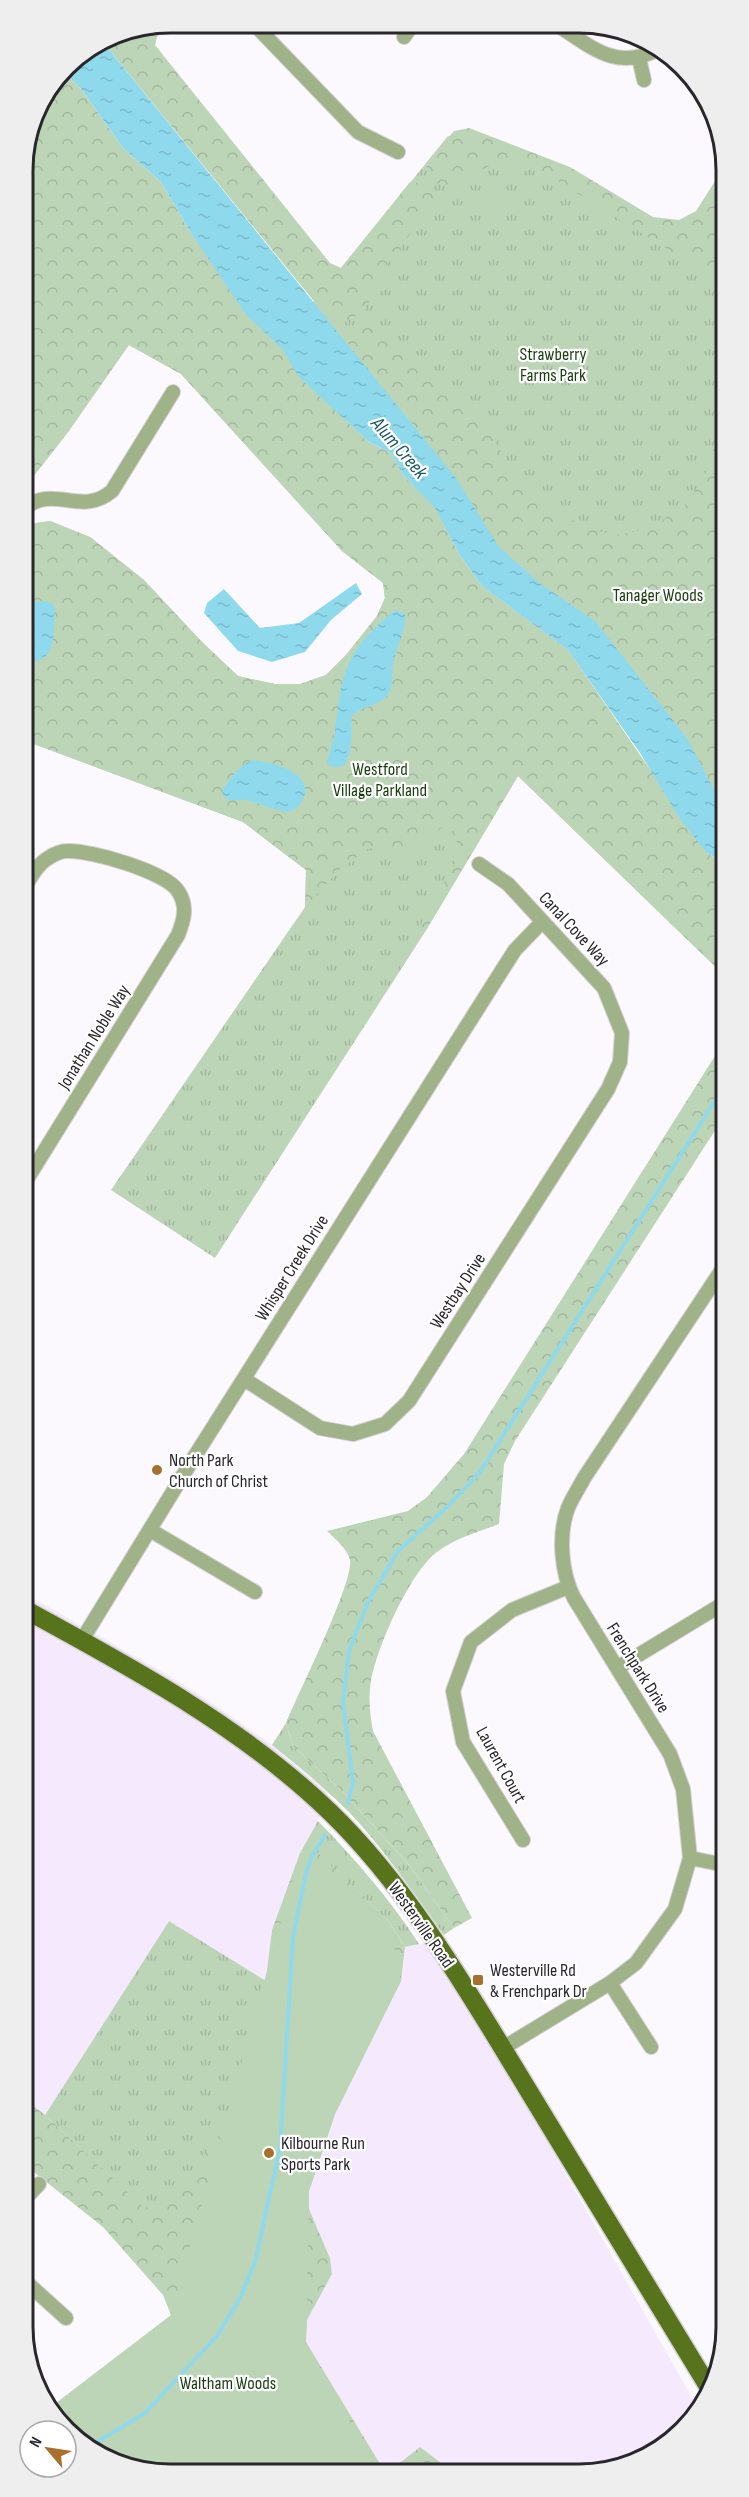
<svg xmlns="http://www.w3.org/2000/svg" width="749" height="2497" font-family="'Sofia Sans Condensed',sans-serif">
<defs>
<pattern id="grass-tufts" width="24" height="20" patternUnits="userSpaceOnUse" patternTransform="scale(1.5)"><rect width="24" height="20" fill="#bdd5b7"/><path d="M3 7l-1-3M5 7V3M7 7l1-3M15 17l-1-3M17 17v-4M19 17l1-3" fill="none" stroke="#a2b79e"/></pattern>
<pattern id="forest-crowns" width="20" height="18" patternUnits="userSpaceOnUse" patternTransform="scale(1.5)"><rect width="20" height="18" fill="#bdd5b7"/><path d="M2 6a3 3 0 1 1 6 0M12 15a3 3 0 1 1 6 0" fill="none" stroke="#a2b79e"/></pattern>
<pattern id="water-ripples" width="26" height="14" patternUnits="userSpaceOnUse" patternTransform="scale(1.5)"><rect width="26" height="14" fill="#8fd9ed"/><path d="M2 4q2-2 4 0t4 0M15 11q2-2 4 0t4 0" fill="none" stroke="#7bbacb"/></pattern>
</defs>
<rect width="100%" height="100%" fill="#fbf9fd"/>
<!-- built -->
<path fill="#f5eafd" d="M 24,1593 L 171,1677 L 215,1705 L 272,1745 L 328,1792 L 318,1821 L 300,1853 L 266,1981 L 169,1921 L 45,2115 L 25,2099 Z
M 434,1941 L 699,2410 L 690,2425 L 653,2455 L 608,2472 L 453,2472 L 420,2447 L 388,2472 L 385,2472 L 306,2342 L 307,2320 L 332,2274 L 330,2258 L 309,2209 L 309,2191 L 335,2114 L 401,1981 L 405,1947 Z"/>
<!-- grass -->
<path fill="url(#grass-tufts)" d="M 448,136 L 539,161 L 724,266 L 725,829 L 298,321 Z
M 191,233 L 482,586 L 568,650 L 707,853 L 725,865 L 725,976 L 518,776 L 425,932 L 215,1258 L 111,1190 L 305,907 L 306,870 L 243,822 L 23,740 L 23,532 L 29,524 L 50,521 L 90,537 L 144,580 L 201,641 L 238,676 L 275,684 L 300,684 L 326,675 L 346,655 L 377,616 L 385,598 L 383,583 L 342,551 L 181,374 L 129,345 Z
M 286,1723 L 293,1746 L 343,1792 L 410,1866 L 454,1928 L 444,1935 C 417,1897 391,1860 361,1825 C 334,1795 303,1770 272,1745 Z
M 318,1821 C 355,1859 390,1899 419,1944 L 405,1947 L 389,1922 L 313,1849 L 300,1853 Z
M 169,1921 L 266,1981 L 235,2118 L 161,2209 L 143,2208 L 45,2115 Z"/>
<!-- forest -->
<path fill="url(#forest-crowns)" fill-rule="evenodd" d="M 171,23 L 157,37 L 155,45 L 330,263 L 341,268 L 410,182 L 419,183 L 434,196 L 434,203 L 383,270 L 364,312 L 335,327 L 102,41 L 114,34 Z
M 63,70 L 82,90 L 123,148 L 161,182 L 191,233 L 246,315 L 282,349 L 299,377 L 369,442 L 391,453 L 403,475 L 435,507 L 459,554 L 482,586 L 568,650 L 707,853 L 725,865 L 725,976 L 518,776 L 425,932 L 421,924 L 457,859 L 458,846 L 451,822 L 428,837 L 405,859 C 392,858 382,850 369,848 L 338,871 L 305,907 L 306,870 L 243,822 L 23,740 L 23,657 L 29,662 L 44,601 L 23,604 L 23,532 L 29,524 L 50,521 L 90,537 L 144,580 L 201,641 L 238,676 L 275,684 L 300,684 L 326,675 L 346,655 L 377,616 L 385,598 L 383,583 L 342,551 L 181,374 L 129,345 L 69,431 L 23,490 L 23,433 L 29,419 L 26,383 L 23,385 L 23,160 L 34,113 ZM 405,625 L 394,661 L 391,689 L 386,697 L 356,711 L 351,717 C 353,737 354,751 340,766 L 328,757 L 334,736 L 344,672 Z
M 469,128 L 570,167 L 653,217 L 679,220 L 696,211 L 724,167 L 724,284 L 543,172 L 515,163 L 493,164 L 450,187 C 435,186 428,176 426,163 L 454,131 Z
M 370,325 L 381,329 L 408,358 L 457,396 L 492,437 L 529,496 L 549,509 L 597,531 L 616,535 L 649,529 L 688,503 L 711,464 L 716,432 L 715,395 L 724,378 L 724,803 L 632,668 L 595,621 L 541,584 L 499,547 L 456,478 L 344,338 Z
M 725,1040 L 725,1115 L 515,1441 L 504,1464 L 499,1524 C 478,1532 456,1538 437,1552 C 410,1572 377,1647 371,1681 C 368,1699 370,1714 373,1731 L 472,1918 L 454,1928 L 410,1866 L 343,1792 L 293,1746 L 286,1723 C 298,1694 354,1582 350,1560 C 347,1548 336,1540 327,1531 L 408,1511 L 427,1497 L 464,1454 Z
M 313,1848 L 389,1922 L 405,1947 L 401,1981 L 335,2114 L 309,2191 L 309,2209 L 330,2258 L 332,2274 L 307,2320 L 306,2342 L 385,2472 L 141,2472 L 66,2432 L 58,2418 L 171,2315 L 163,2295 L 103,2227 L 25,2165 L 25,2099 L 45,2115 L 143,2207 L 160,2208 L 235,2118 L 253,2086 L 272,1930 L 300,1853 Z
M 420,2447 L 453,2472 L 388,2472 Z"/>
<!-- garden -->
<path fill="#bdd5b7" d="M 496,185 L 504,204 L 476,216 L 468,197 Z
M 300,1853 L 389,1922 L 401,1981 L 335,2114 L 309,2191 L 306,2342 L 377,2472 L 141,2472 L 65,2431 L 52,2406 L 171,2315 Z"/>
<!-- water -->
<path fill="url(#water-ripples)" d="M 102,41 L 456,478 L 499,547 L 541,584 L 595,621 L 687,738 L 710,782 L 724,803 L 725,864 L 707,853 L 680,819 L 640,753 L 568,650 L 482,586 L 459,554 L 435,508 L 403,475 L 391,453 L 369,442 L 299,377 L 282,349 L 246,315 L 191,233 L 161,182 L 123,148 L 82,90 L 63,70 L 66,65 Z
M 356,583 L 362,594 L 331,620 L 305,652 L 272,662 L 238,651 L 204,613 L 207,603 L 224,589 L 260,628 L 299,623 Z
M 44,601 L 53,604 L 55,609 C 53,631 58,662 29,662 L 23,657 L 23,604 Z
M 395,610 L 405,614 C 406,632 396,647 393,664 C 392,674 394,687 387,696 C 379,706 361,706 351,717 C 352,731 355,780 327,764 C 328,753 333,743 335,732 C 342,670 345,652 395,610 Z
M 252,760 C 270,762 305,769 306,792 L 300,805 L 294,810 L 285,812 L 246,800 L 230,800 L 224,797 L 222,792 C 229,779 238,767 252,760 Z"/>
<g fill="none" stroke-linecap="round" stroke-linejoin="round">
<!-- stream -->
<path stroke="#8fd9ed" stroke-width="4" d="M 348,1803 L 353,1783 L 343,1702 L 349,1651 L 368,1602 L 398,1551 L 447,1507 L 480,1472 L 725,1085
M 92,2445 L 145,2413 L 217,2336 L 241,2296 L 255,2262 L 280,2148 L 293,1937 L 306,1873 L 312,1856 L 325,1835"/>
<!-- street casing -->
<g stroke="#d5d3d7" stroke-width="16">
<path id="street" d="M 253,23 L 358,132 L 398,152
M 557,25 C 592,47 614,70 655,51
M 404,37 L 413,24
M 639,58 L 644,80
M 23,510 C 53,482 80,518 112,491 L 173,392
M 24,889 C 30,878 38,863 50,857 C 54,854 62,851 67,851 C 91,850 166,872 178,891 C 188,906 184,920 178,935 L 24,1184
M 244,1379 L 320,1428 L 353,1434 L 385,1424 L 409,1401 L 608,1089 L 620,1062 L 622,1033 L 604,988 L 508,884 L 479,864
M 150,1530 L 255,1592
M 82,1640 L 193,1459 L 499,975 L 515,950 L 542,922
M 617,1668 L 721,1605
M 523,1840 L 463,1742 L 453,1691 L 471,1642 L 512,1610 L 568,1587
M 690,1858 L 715,1863 L 726,1862
M 610,1983 L 651,2047
M 503,2048 L 610,1983 L 636,1963 L 675,1909 L 690,1858 L 683,1789 L 670,1754 L 574,1598 C 561,1573 558,1534 568,1508 C 572,1498 579,1488 584,1478 L 725,1265
M 25,2199 L 39,2184
M 25,2281 L 66,2318"/>
</g>
<!-- primary casing -->
<g stroke="#d5d3d7" stroke-width="21">
<path id="primary" d="M 24,1609 C 131,1667 242,1727 330,1812 C 408,1887 469,1993 525,2085 C 587,2187 649,2289 711,2391"/>
</g>
<!-- street -->
<use href="#street" stroke="#a0b287" stroke-width="14"/>
<!-- primary -->
<use href="#primary" stroke="#57741d" stroke-width="18"/>
</g>
<!-- markers -->
<g fill="#a96f2e" stroke="#fff" stroke-width="2">
<circle cx="157" cy="1470" r="6"/>
<rect x="472" y="1974" width="12" height="12" rx="3"/>
<circle cx="269" cy="2153" r="6"/>
</g>
<g text-anchor="middle" dominant-baseline="central" stroke-width="4.5" stroke-linejoin="round" paint-order="stroke">
<!-- park labels -->
<g font-size="18" fill="#193e0e" stroke="#fff">
<text x="553" y="354">Strawberry<tspan x="553" dy="21">Farms Park</tspan></text>
<text x="658" y="595">Tanager Woods</text>
<text x="380" y="769">Westford<tspan x="380" dy="21">Village Parkland</tspan></text>
<text x="228" y="2383">Waltham Woods</text>
</g>
<!-- street labels -->
<g font-size="18" fill="#29262c" stroke="#fff">
<text transform="translate(574 929) rotate(47)">Canal Cove Way</text>
<text transform="translate(94 1037) rotate(-58)">Jonathan Noble Way</text>
<text transform="translate(292 1268) rotate(-58)">Whisper Creek Drive</text>
<text transform="translate(458 1291) rotate(-57)">Westbay Drive</text>
<text transform="translate(638 1668) rotate(58)">Frenchpark Drive</text>
<text transform="translate(501 1765) rotate(61)">Laurent Court</text>
<text transform="translate(421 1925) rotate(55)">Westerville Road</text>
</g>
<!-- poi labels -->
<g font-size="18" fill="#29262c" stroke="#fff" text-anchor="start">
<text x="169" y="1460">North Park<tspan x="169" dy="21">Church of Christ</tspan></text>
<text x="490" y="1970">Westerville Rd<tspan x="490" dy="21">&amp; Frenchpark Dr</tspan></text>
<text x="281" y="2143">Kilbourne Run<tspan x="281" dy="21">Sports Park</tspan></text>
</g>
<!-- water labels -->
<g font-size="20" font-style="italic" fill="#1a5866" stroke="#fff">
<text transform="translate(399 448) rotate(49)">Alum Creek</text>
</g>
</g>
<!-- crop -->
<path d="M0 0H749V2497H0ZM170 33H579A137 137 0 0 1 716 170V2327A137 137 0 0 1 579 2464H170A137 137 0 0 1 33 2327V170A137 137 0 0 1 170 33Z" fill="#eee" fill-rule="evenodd"/>
<path fill="none" stroke="#29262c" stroke-width="3" d="M170 33H579A137 137 0 0 1 716 170V2327A137 137 0 0 1 579 2464H170A137 137 0 0 1 33 2327V170A137 137 0 0 1 170 33Z"/>
<!-- north arrow -->
<g transform="translate(48 2449) rotate(299)"><circle r="28" fill="#ffffff" stroke="#a9a8ab" stroke-width="1.5"/>
<path d="M0-4.5L10 22L0 15L-10 22Z" fill="#a96f2e"/>
<text y="-9" font-size="16" font-weight="bold" text-anchor="middle" fill="#29262c">N</text>
</g>
</svg>
